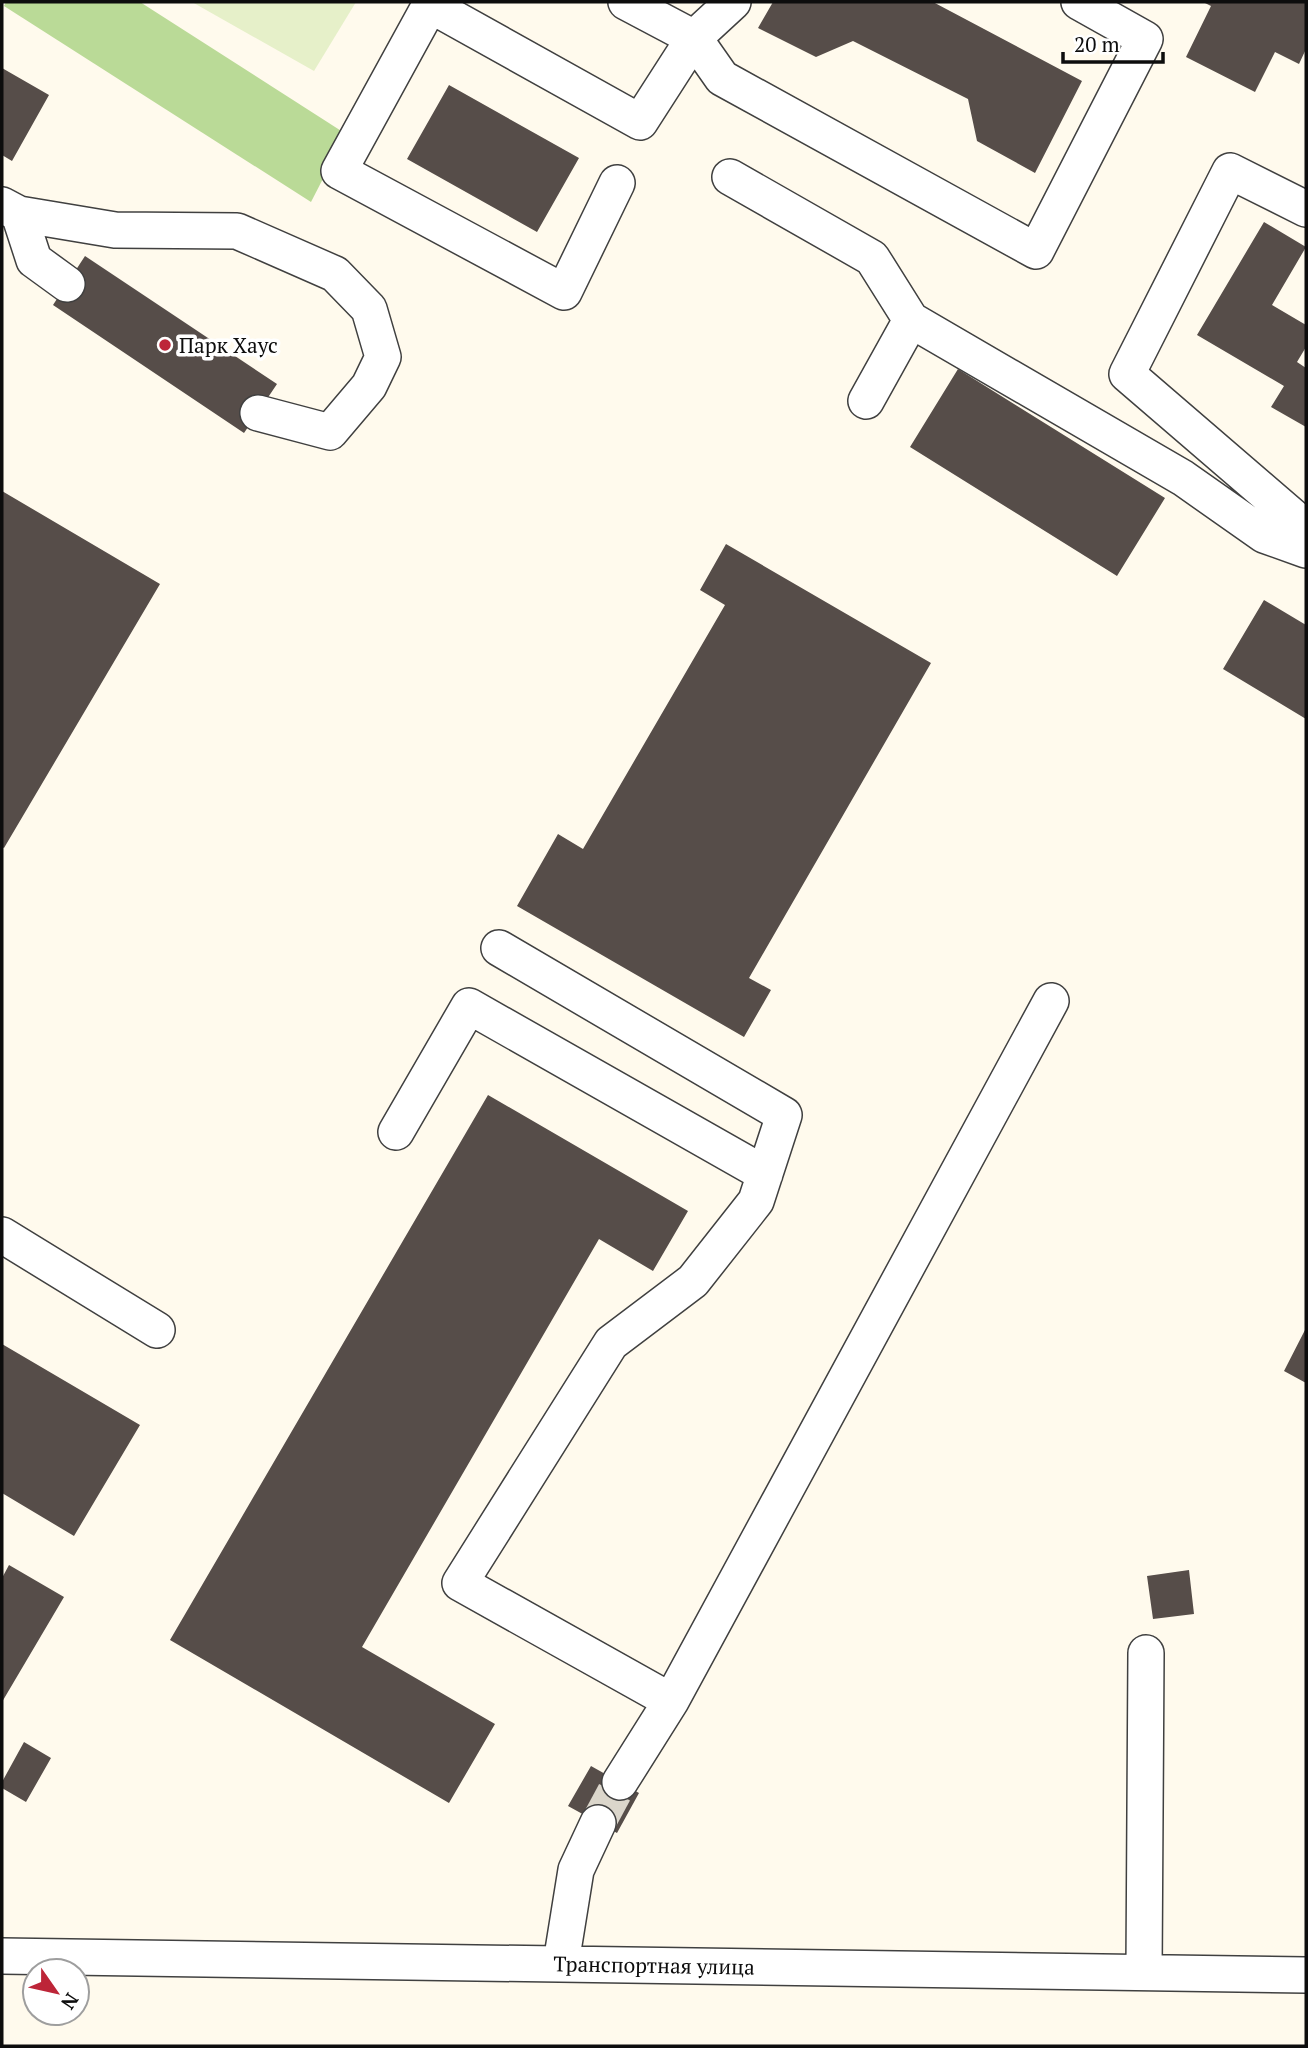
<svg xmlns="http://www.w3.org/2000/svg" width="1308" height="2048" font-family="'PT Serif',serif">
<rect width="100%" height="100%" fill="#fffaed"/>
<!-- forest -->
<path fill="#bada97" d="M 6,2 L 140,2 L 346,134 L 311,202 L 4,6 Z"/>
<!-- pitch -->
<path fill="#e6f0c9" d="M 192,2 L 356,2 L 314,71 Z"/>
<!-- building -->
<path fill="#564d49" d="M 773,2 L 933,2 L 1082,81 L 1035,173 L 977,141 L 968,99 L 853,41 L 816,57 L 758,28 Z
M 1203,2 L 1306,2 L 1306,49 L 1299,64 L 1275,52 L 1255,92 L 1186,57 L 1211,6 Z
M 2,68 L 49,95 L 12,161 L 2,155 Z
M 449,85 L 579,158 L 537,232 L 407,159 Z
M 1264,222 L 1306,247 L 1272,305 L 1306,325 L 1306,347 L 1297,362 L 1306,368 L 1306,427 L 1271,407 L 1284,386 L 1197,335 Z
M 85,256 L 277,384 L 244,433 L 53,305 Z
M 958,369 L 1165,498 L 1117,576 L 910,447 Z
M 2,491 L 160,584 L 4,848 L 2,847 Z
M 726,544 L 931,663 L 749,978 L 771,990 L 744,1037 L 517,906 L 558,834 L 583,849 L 725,605 L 700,590 Z
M 1264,600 L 1306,625 L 1306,719 L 1223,669 Z
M 488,1095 L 688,1211 L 653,1271 L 599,1239 L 362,1647 L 495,1724 L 449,1803 L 170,1640 Z
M 1306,1328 L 1306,1383 L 1284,1371 Z
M 2,1344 L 140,1425 L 74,1536 L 2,1493 Z
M 9,1565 L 64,1597 L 2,1702 L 2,1578 Z
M 1189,1570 L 1194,1614 L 1153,1619 L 1147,1576 Z
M 24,1742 L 51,1758 L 26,1802 L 2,1788 L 2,1782 Z
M 591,1766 L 639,1793 L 617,1833 L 568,1806 Z"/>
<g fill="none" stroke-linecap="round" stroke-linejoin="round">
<!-- minor-tunnel -->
<path stroke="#dbd6cb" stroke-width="35" stroke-dasharray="35 18" stroke-linecap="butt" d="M 598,1823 L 620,1782"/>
<!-- minor casing -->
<g stroke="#404040" stroke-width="38">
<path id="minor" d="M 429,2 L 430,5 L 640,122 L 694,38 L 733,2
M 626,2 L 694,38 L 722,78 L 1036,251 L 1145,39 L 1079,2
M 430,5 L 339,171 L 564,292 L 617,183
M 730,177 L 872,258 L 911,320
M 2,205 L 19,214 L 115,230 L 237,231 L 335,274 L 369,309 L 383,357 L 369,386 L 330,432 L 258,413
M 1306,209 L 1230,171 L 1127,374 L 1306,528
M 19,214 L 34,260 L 67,284
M 866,401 L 911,320 L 1183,478 L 1264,535 L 1306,550
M 499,948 L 784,1115 L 756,1201 L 693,1281 L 611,1343 L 460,1583 L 671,1701
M 396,1132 L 469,1006 L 765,1174
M 2,1235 L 157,1330
M 620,1782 L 671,1701 L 1051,1001
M 2,1956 L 1306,1975
M 561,1963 L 576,1870 L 598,1823
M 1144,1971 L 1146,1653"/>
</g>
<!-- minor -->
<use href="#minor" stroke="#fff" stroke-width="35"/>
</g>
<!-- markers -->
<circle fill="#bd2538" stroke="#fff" stroke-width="2.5" cx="165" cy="345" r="7"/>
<g text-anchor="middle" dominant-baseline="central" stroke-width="7" stroke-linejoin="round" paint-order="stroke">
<!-- poi labels -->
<g font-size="21" fill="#0d0d0d" stroke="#fff" text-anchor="start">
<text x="179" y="345">Парк Хаус</text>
</g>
<!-- street labels -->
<g font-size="21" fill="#0d0d0d" stroke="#fff">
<text transform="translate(654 1965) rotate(1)">Транспортная улица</text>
</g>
</g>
<!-- border -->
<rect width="1308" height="2048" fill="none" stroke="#0d0d0d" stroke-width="7"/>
<!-- north arrow -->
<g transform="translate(56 1992) rotate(124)"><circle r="33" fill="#ffffff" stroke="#9e9e9e" stroke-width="2"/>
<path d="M0-5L12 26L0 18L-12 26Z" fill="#bd2538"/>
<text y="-10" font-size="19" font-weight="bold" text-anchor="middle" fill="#0d0d0d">N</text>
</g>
<!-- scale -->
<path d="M1063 52v10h100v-10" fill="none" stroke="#0d0d0d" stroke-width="3.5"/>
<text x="1074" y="52" font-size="21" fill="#0d0d0d" stroke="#ffffff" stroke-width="5" paint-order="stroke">20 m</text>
</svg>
